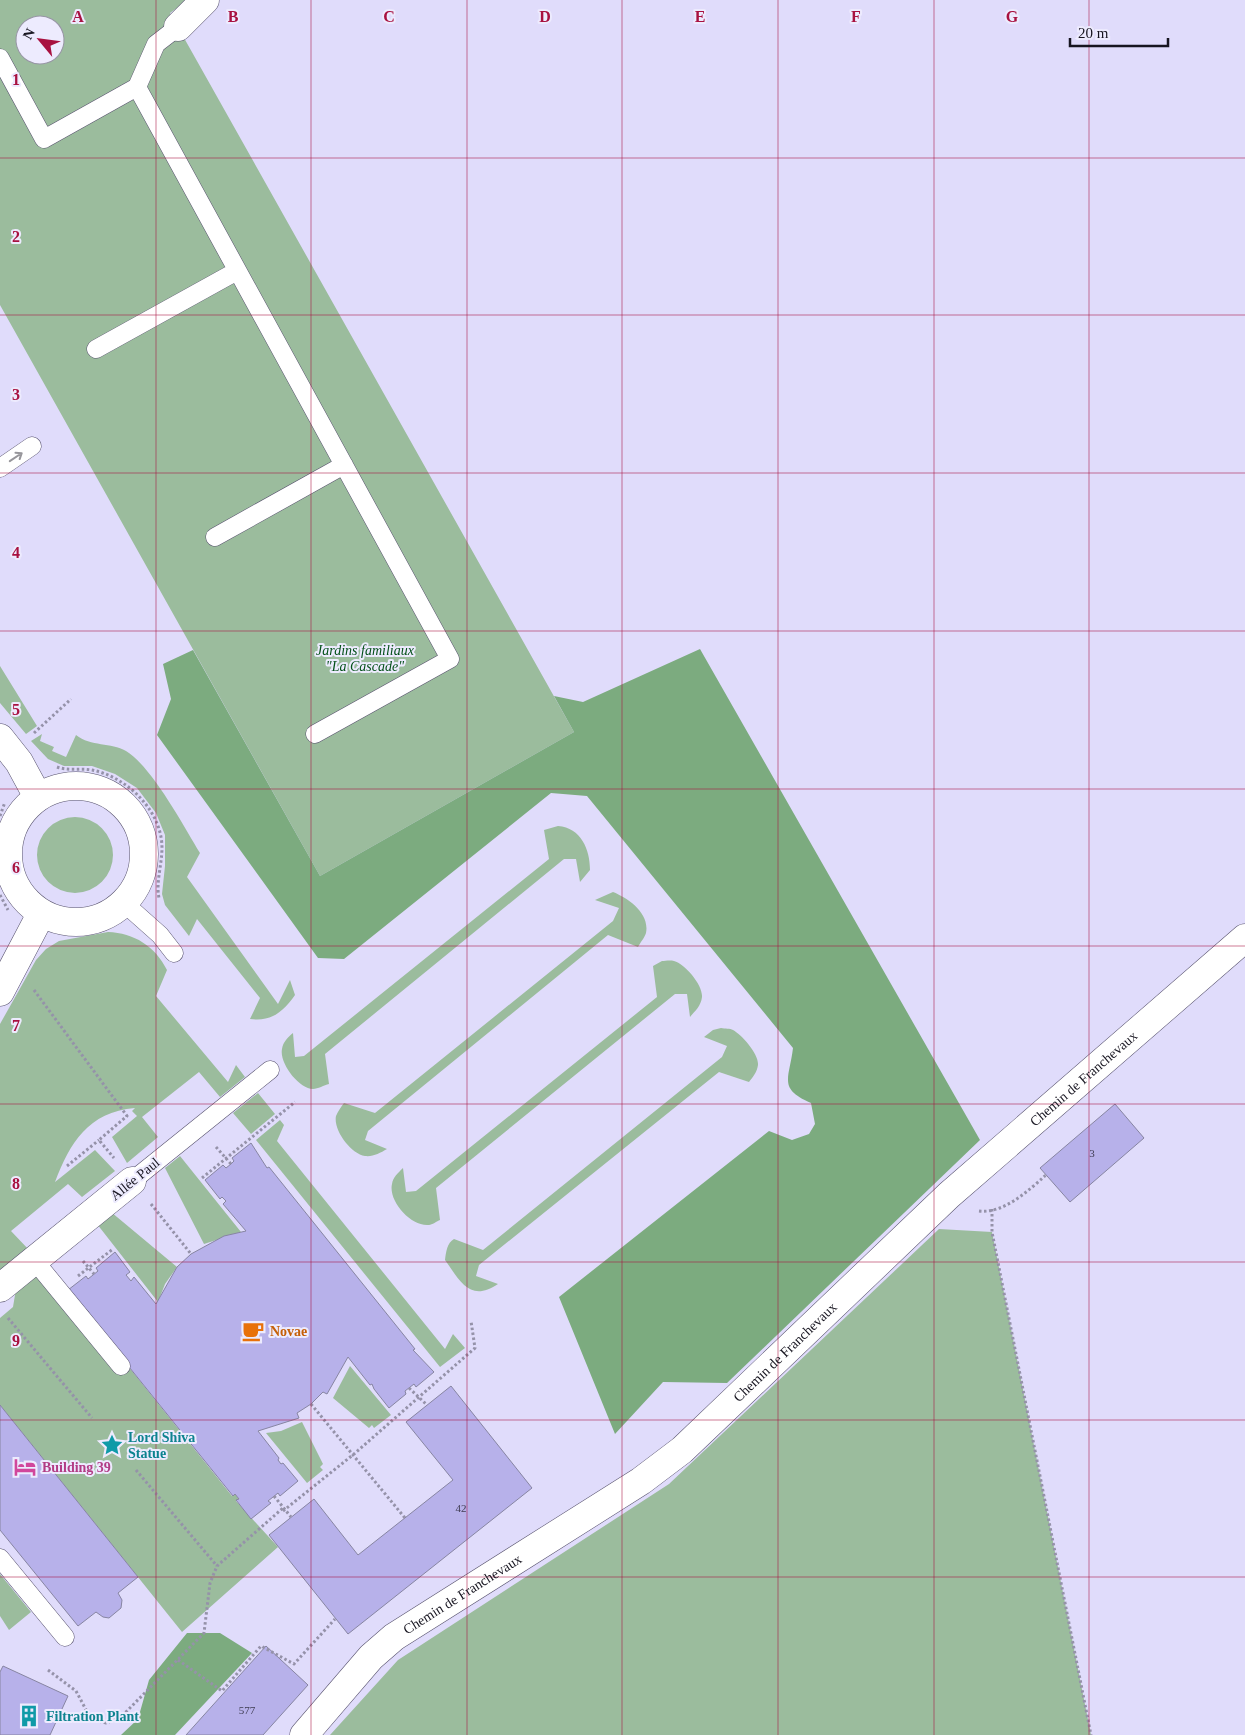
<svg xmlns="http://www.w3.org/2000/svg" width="1245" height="1735" font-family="'Times New Roman',serif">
<rect width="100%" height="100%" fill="#e0dcfb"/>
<!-- green -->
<path fill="#9bbc9d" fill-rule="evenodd" d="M 0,0 L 188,0 L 170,13 L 574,732 L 320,876 L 0,305 ZM 25,25 L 55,25 L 55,55 L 25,55 Z
M 0,666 L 37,726 L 26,734 L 0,703 Z
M 42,734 L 40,741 L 54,747 L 52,751 L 66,757 L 76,735 C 91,747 111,742 126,751 C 152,767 183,825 200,853 L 187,877 L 278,1004 L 290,980 L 295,995 C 283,1012 271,1022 250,1019 L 260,998 L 197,919 L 189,936 L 165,905 L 162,894 L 165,866 L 165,835 L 156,813 L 137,788 L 115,774 L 92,766 L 64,766 L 48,759 L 31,741 Z
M37 855a38 38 0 1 1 76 0a38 38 0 1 1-76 0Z
M 558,826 C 581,828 590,849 590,870 L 580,882 L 576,859 L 564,859 L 325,1054 L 329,1084 C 324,1085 318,1089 313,1089 C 299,1089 279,1063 282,1049 C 283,1042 288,1037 293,1033 L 295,1057 L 304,1056 L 549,859 L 544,830 Z
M 613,892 C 628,898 650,913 646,933 C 645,937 640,943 638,947 L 608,935 L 368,1131 L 365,1140 L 387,1149 C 380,1153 373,1157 365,1156 C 351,1154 333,1130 336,1116 C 338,1111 341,1107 344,1103 L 375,1113 L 613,921 L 619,908 L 595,900 Z
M 108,932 C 134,933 155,946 167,970 L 156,996 L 228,1082 L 236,1065 L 245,1077 L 220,1097 L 199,1072 L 142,1117 L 158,1137 L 127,1163 L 112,1137 L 137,1116 L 132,1111 L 135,1108 C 88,1112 70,1143 55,1182 L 95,1150 L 115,1171 L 82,1197 L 68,1184 L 11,1231 L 30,1251 L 0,1273 L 0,1024 L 36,960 L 46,949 L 59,941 Z
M 662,961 C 665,961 670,960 674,961 C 685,964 703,985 702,997 C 701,1006 695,1011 690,1017 L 687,994 L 675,994 L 436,1188 L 440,1220 C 437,1221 432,1225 429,1225 C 411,1227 388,1201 392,1184 C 393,1177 398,1173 403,1168 L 406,1192 L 416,1191 L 657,997 L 653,966 Z
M 721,1028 C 725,1029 730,1028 733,1030 C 742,1035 759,1054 758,1065 C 757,1072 753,1077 749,1082 L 719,1072 L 479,1265 L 476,1276 L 498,1284 C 470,1303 460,1281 445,1260 C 446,1252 447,1243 454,1239 L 483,1250 L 722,1057 L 727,1046 L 704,1037 L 713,1030 Z
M 258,1093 L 275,1114 L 251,1134 L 233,1113 Z
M 280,1120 L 284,1125 L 277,1141 L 445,1349 L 453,1334 L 465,1348 L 440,1367 L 256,1140 Z
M 180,1156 L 241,1232 L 204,1244 L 165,1168 Z
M 111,1212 L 177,1267 L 165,1284 L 158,1302 L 97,1224 Z
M 939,1229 L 992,1232 L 1091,1735 L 330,1735 L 398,1660 L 669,1484 Z
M 44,1266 L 89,1312 L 88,1316 L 232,1496 L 235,1494 L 239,1499 L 236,1501 L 278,1547 L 182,1632 L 0,1405 L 0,1318 L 13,1307 L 16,1289 Z
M 350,1366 L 391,1415 L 374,1428 L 372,1425 L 369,1428 L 333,1398 Z
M 302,1422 L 323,1464 L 320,1467 L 323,1470 L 307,1483 L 266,1433 L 281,1431 Z
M 0,1574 L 31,1612 L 9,1630 L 0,1616 Z"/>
<!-- forest -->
<path fill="#7cab7f" d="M 700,649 L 980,1140 L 727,1383 L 663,1382 L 615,1434 L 559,1297 L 769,1131 L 792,1140 L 809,1134 L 815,1124 L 811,1103 C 778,1088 789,1080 793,1048 L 587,796 L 551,793 L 344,959 L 318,958 L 157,735 L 171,699 L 163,664 L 193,650 L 320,876 L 574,732 L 554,696 L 583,702 Z
M 187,1633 L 220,1633 L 252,1653 L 175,1735 L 121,1735 L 138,1719 L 149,1680 Z"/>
<!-- building -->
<path fill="#b7b1ea" stroke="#8785a2" d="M 1115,1104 L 1144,1138 L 1070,1202 L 1040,1168 Z
M 251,1143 L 267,1168 L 269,1167 L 415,1349 L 413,1350 L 434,1372 L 416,1387 L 414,1384 L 405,1391 L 406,1394 L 389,1408 L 374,1389 L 372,1384 L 370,1385 L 348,1357 L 327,1394 L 323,1392 L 311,1404 L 297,1413 L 299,1418 L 258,1431 L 279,1458 L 278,1460 L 281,1464 L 283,1463 L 298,1481 L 280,1496 L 278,1493 L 268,1501 L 271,1503 L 251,1519 L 236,1500 L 239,1499 L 235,1494 L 233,1496 L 88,1316 L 89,1312 L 85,1308 L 83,1309 L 68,1290 L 86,1276 L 88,1279 L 98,1271 L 96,1268 L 115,1252 L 130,1272 L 126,1275 L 131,1281 L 134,1277 L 156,1304 L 177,1267 L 191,1254 L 224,1236 L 246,1231 L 223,1204 L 226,1201 L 222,1197 L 220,1199 L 205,1180 L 223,1165 L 226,1168 L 231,1164 L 234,1161 L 232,1158 Z
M 451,1386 L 532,1488 L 348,1634 L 269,1535 L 314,1499 L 358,1555 L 453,1480 L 406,1422 Z
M 0,1405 L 138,1577 L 118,1593 L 122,1600 L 121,1608 L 109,1618 L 103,1617 L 96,1612 L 78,1626 L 0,1530 Z
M 266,1646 L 308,1685 L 263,1735 L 186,1735 Z
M 3,1666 L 68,1696 L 50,1735 L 0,1735 L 0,1672 Z"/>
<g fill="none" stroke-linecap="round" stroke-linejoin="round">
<!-- service casing -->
<g stroke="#58536e" stroke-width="19">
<path id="service" d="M 0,58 L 44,139 L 137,87 L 156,44 L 178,27
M 137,87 L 450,659 L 315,734
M 96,349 L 237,271
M 0,468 L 32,446
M 215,537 L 344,465
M 124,903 L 160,935 L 174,953
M 132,1181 L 270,1070
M 34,1260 L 121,1366
M 0,1558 L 65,1637"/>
</g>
<!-- pedestrian casing -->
<g stroke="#58536e" stroke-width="29">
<path id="pedestrian" d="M 0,1288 L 132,1181"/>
</g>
<!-- minor casing -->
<g stroke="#58536e" stroke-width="29">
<g id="minor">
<path d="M 178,27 L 205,0"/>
<path d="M 0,738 L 19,762 L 38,797"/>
<circle cx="76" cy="854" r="68"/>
<path d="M 0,992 L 41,914"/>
<path id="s1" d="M 304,1735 L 371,1657 L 394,1637 L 641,1481 L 682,1450 L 949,1195 L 1245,938"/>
</g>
</g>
<!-- path -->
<path stroke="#9592a9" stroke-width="3" stroke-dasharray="2.5 2.5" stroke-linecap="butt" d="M 34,733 L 71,699
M 57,767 C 68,771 80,768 92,770 C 123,776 155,804 161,837 C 165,858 155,879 159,898
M 0,816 L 5,802
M 0,895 L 8,910
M 34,990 L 127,1116 L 99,1140 L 114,1158
M 216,1147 L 231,1164
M 67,1166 L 99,1140
M 202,1178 L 295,1102
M 151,1204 L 191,1254
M 992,1209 L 992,1232 L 1091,1735
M 979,1211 C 1004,1214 1029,1190 1046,1175
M 83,1261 L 94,1274
M 78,1276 L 113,1249
M 8,1318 L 92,1418
M 409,1388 L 427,1405
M 311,1404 L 405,1518
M 136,1470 L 217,1566
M 274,1496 L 291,1517
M 283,1511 L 354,1454 L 475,1348 L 471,1321
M 178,1660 L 222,1691 L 261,1646 L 294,1664 L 335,1619
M 48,1670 L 76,1691 L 91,1719 L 106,1723 L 121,1717 L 204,1633 L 210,1583 L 217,1566 L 283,1508"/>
<!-- service -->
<use href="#service" stroke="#fff" stroke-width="18"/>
<!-- pedestrian -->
<use href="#pedestrian" stroke="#fff" stroke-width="28"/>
<!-- minor -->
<use href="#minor" stroke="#fff" stroke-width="28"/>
</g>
<!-- one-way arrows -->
<defs><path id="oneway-shaft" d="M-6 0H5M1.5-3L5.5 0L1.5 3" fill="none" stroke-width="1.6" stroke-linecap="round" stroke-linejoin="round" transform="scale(1.25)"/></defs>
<use stroke="#97969b" href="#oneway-shaft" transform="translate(16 457) rotate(-34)"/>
<!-- grid -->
<path fill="none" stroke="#a81140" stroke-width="1" stroke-opacity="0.55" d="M 156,0 L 156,1735M 311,0 L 311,1735M 467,0 L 467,1735M 622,0 L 622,1735M 778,0 L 778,1735M 934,0 L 934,1735M 1089,0 L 1089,1735M 0,158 L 1245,158M 0,315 L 1245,315M 0,473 L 1245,473M 0,631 L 1245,631M 0,789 L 1245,789M 0,946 L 1245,946M 0,1104 L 1245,1104M 0,1262 L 1245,1262M 0,1420 L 1245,1420M 0,1577 L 1245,1577"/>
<!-- icons -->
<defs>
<g id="cafe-bare" transform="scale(1.725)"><path d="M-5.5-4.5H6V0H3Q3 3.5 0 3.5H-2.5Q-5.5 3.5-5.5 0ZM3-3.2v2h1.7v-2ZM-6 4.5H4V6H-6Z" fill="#e8710a" stroke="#edebfe" stroke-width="2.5" paint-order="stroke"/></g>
<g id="sight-bare" transform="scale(1.725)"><path d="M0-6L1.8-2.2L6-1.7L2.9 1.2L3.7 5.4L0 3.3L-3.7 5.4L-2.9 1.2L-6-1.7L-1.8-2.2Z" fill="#0f9aa8" stroke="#edebfe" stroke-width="2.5" paint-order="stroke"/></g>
<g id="hotel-bare" transform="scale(1.725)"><path d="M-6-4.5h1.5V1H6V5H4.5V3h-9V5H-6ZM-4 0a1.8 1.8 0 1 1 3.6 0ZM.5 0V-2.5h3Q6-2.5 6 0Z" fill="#d1479c" stroke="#edebfe" stroke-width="2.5" paint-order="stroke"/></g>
<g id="building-bare" transform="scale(1.725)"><path d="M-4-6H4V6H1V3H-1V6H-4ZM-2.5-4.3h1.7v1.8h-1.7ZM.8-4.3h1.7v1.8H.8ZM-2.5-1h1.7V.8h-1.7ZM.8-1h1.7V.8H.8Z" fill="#0f9aa8" stroke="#edebfe" stroke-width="2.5" paint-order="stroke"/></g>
</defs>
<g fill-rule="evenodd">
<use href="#cafe-bare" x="253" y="1331"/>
<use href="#sight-bare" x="112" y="1445"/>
<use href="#hotel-bare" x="25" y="1467"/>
<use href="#building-bare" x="29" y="1716"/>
</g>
<g text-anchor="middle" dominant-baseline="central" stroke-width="4" stroke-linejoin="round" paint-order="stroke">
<!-- number labels -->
<g font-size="11" fill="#3f3c52">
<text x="1092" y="1153">3</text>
<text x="461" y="1508">42</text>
<text x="247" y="1710">577</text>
</g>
<!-- park labels -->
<g font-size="14" font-style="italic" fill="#035018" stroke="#edebfe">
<text x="365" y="650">Jardins familiaux<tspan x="365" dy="16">"La Cascade"</tspan></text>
</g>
<!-- street labels -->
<g font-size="14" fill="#171520" stroke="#edebfe">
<text stroke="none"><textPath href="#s1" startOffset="1024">Chemin de Franchevaux</textPath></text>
<text transform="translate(135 1179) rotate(-39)">Allée Paul</text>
<text stroke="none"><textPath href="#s1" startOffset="619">Chemin de Franchevaux</textPath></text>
<text stroke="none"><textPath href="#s1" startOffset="214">Chemin de Franchevaux</textPath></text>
</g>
<!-- food labels -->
<g font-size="14" font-weight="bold" fill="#c56008" stroke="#edebfe" text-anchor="start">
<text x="270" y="1331">Novae</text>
</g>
<!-- culture labels -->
<g font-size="14" font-weight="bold" fill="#0d838f" stroke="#edebfe" text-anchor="start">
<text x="128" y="1437">Lord Shiva<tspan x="128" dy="16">Statue</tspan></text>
<text x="46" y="1716">Filtration Plant</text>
</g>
<!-- hotel labels -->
<g font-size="14" font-weight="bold" fill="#b23c85" stroke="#edebfe" text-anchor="start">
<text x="42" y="1467">Building 39</text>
</g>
</g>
<g font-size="16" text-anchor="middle" font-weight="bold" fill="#a81140" stroke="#edebfe" stroke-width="4" stroke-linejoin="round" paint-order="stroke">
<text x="78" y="22">A</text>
<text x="233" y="22">B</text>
<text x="389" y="22">C</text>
<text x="545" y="22">D</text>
<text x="700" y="22">E</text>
<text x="856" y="22">F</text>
<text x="1012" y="22">G</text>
<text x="16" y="85">1</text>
<text x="16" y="242">2</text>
<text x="16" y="400">3</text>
<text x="16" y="558">4</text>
<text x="16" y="715">5</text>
<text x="16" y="873">6</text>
<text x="16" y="1031">7</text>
<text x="16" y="1189">8</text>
<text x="16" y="1346">9</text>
</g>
<!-- north arrow -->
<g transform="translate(40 40) rotate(299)"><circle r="24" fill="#edebfe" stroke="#9795a5"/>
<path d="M0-4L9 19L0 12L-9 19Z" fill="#a81140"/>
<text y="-8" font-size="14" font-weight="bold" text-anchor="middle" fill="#171520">N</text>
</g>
<!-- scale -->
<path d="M1070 38v8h98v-8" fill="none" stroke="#171520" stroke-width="2.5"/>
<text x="1078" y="38" font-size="15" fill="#171520" stroke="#edebfe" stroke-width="4" paint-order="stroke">20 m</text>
</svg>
